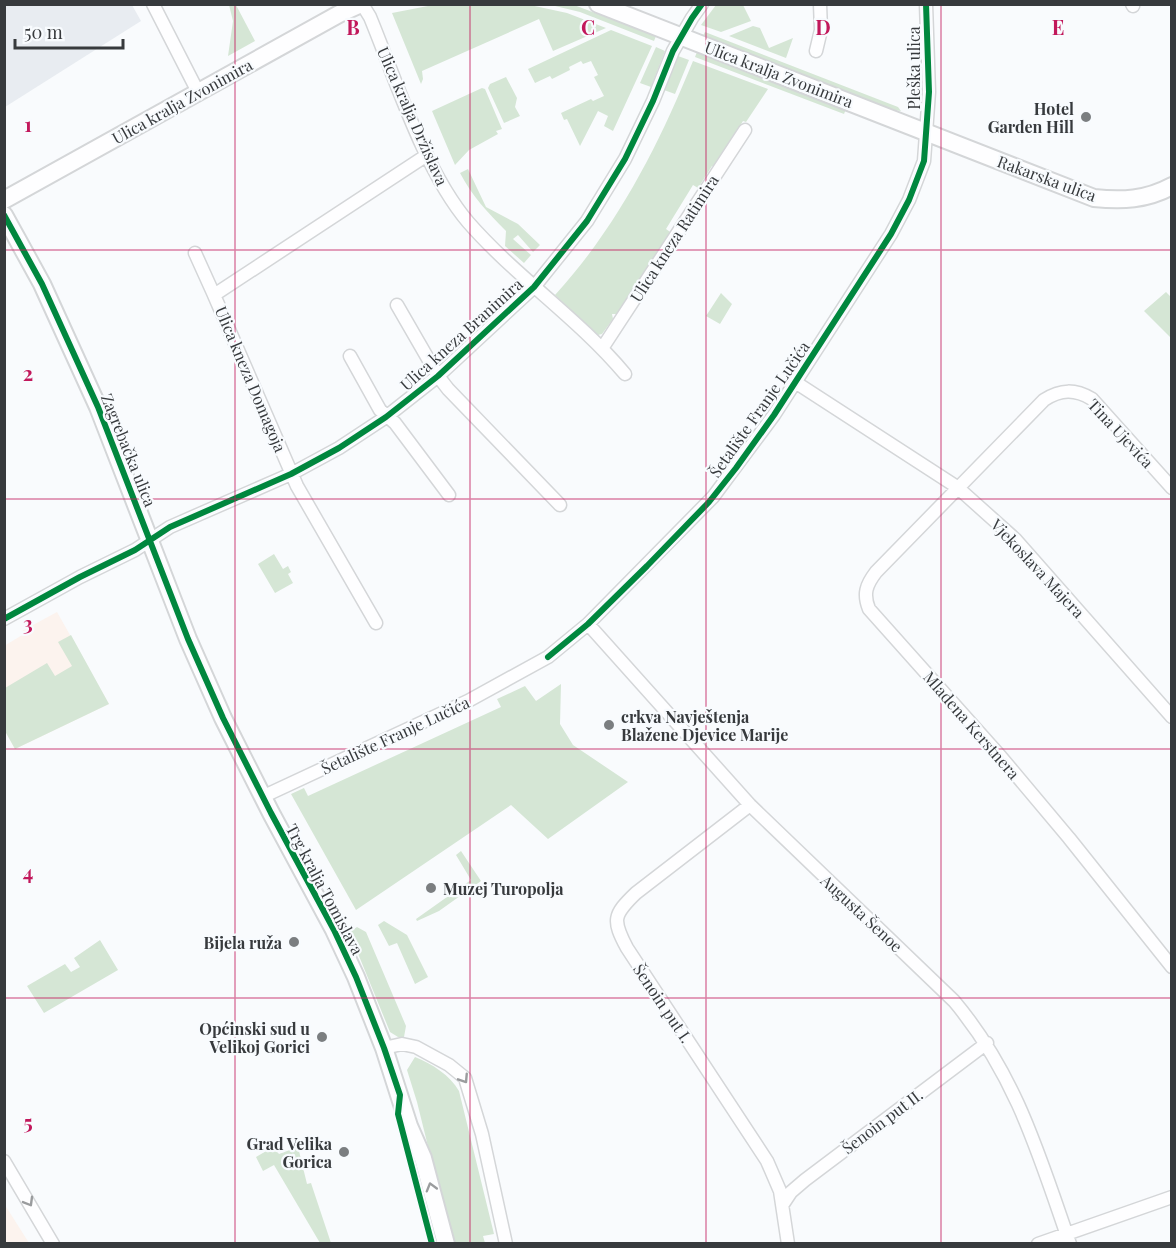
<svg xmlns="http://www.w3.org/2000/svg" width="1176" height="1248" font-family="'Playfair Display',serif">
<rect width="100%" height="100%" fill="#f9fbfd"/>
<!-- built -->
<path fill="#e8ecf1" d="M 5,4 L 132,5 L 141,21 L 5,107 Z"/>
<!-- education -->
<path fill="#fcf3ee" d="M 57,612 L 109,704 L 15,749 L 5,731 L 4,646 L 24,634 L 22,631 Z
M 4,1205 L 5,1205 L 29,1243 L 5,1243 Z"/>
<!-- green -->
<path fill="#d5e6d5" d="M 229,5 L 236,5 L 255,41 L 228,56 L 233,21 Z
M 433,5 L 530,5 L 567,13 L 606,28 L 553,51 L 539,19 L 422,71 L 423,79 L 421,84 L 392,13 Z
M 551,5 L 574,5 L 656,36 L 654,41 L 580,12 Z
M 716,5 L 743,5 L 751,21 L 721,32 L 701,25 Z
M 753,26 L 760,28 L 769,48 L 793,38 L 786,58 L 729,36 Z
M 611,30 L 652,46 L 613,131 L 604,126 L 608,116 L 598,111 L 580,146 L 567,119 L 564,120 L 561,113 L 591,99 L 593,101 L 604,96 L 594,77 L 598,75 L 591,61 L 583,64 L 581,61 L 569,67 L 570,70 L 552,79 L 550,76 L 535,83 L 528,69 Z
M 705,32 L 898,107 L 901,111 L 893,110 L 703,36 Z
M 656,47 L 665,51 L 651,87 L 640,83 Z
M 697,52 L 846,109 L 844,114 L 695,57 Z
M 678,56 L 689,60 L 675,94 L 664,90 Z
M 693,61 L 768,89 L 746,122 L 743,121 L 716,166 L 712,166 L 698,188 L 693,185 L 666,229 L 673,234 L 646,277 L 642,276 L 618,314 L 612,314 L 613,319 L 602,334 L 598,335 L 555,295 C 617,227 658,147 693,61 Z
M 506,77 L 517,98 L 515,107 L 520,116 L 504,123 L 488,88 L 490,84 Z
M 482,88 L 485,89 L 502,129 L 496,131 L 498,134 L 469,150 L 455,165 L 432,111 Z
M 468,169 L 486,207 L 518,224 L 540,245 L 533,252 L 518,235 L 513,239 L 531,255 L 524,263 L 505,246 L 506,231 C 488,213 472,196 460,173 Z
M 1166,292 L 1171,297 L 1171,338 L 1144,311 Z
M 721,293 L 732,304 L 720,324 L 706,316 Z
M 274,554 L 283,569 L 288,566 L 291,572 L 288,574 L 293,583 L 275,593 L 258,564 Z
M 71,635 L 109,704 L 15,749 L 5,731 L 5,688 L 47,663 L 55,676 L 72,666 L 58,642 Z
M 561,684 L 560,724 L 573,745 L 628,782 L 548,839 L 511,805 L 356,910 L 291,794 L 304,788 L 308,796 L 501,707 L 497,699 L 525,686 L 536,701 Z
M 461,851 L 481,881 L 439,911 L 417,921 L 416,919 L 471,880 L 456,855 Z
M 384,921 L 407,935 L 428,977 L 415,984 L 397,943 L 389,946 L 378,925 Z
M 357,927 L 366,932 L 406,1026 L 404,1037 L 398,1037 L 390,1032 L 350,934 L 351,931 Z
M 100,940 L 118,970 L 44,1013 L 27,986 L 65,964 L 71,972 L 80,967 L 74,958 Z
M 415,1057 C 432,1064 450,1075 459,1091 L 494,1234 L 483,1236 L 485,1243 L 452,1243 L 417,1102 L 407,1070 Z
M 273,1147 L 279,1154 L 298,1147 L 307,1184 L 311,1183 L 331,1243 L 320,1243 L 274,1165 L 263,1171 L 256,1157 Z"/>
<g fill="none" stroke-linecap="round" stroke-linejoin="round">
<!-- minor casing -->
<g stroke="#d4d6d8" stroke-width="15">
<path id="minor" d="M 153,4 L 198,92
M 362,4 L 370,17 C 396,80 424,170 468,222 C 516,277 578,318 625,374
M 1132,4 L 1133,6
M 816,51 L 821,30 L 820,4
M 195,253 L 214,295
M 397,305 L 438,376 L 448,389 L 560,505
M 603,347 L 745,130
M 350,356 L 380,410 L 395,423 L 449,495
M 795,382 L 957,487 L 1015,539 L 1172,717
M 1172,488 L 1092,399 C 1075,389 1061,389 1044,400 L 876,572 C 866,585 863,594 869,609 L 1001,757 L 1069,838 L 1172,967
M 4,619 L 80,577 L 135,550 L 170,527 L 291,474 L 339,448 L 386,417 L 438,376 L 534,287 L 587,221 L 625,159 L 653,101 L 673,51 L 692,18 L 702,4
M 376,623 L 297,486 L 214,295 L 427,155
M 588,624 L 750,805 L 954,1001 C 1016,1075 1039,1155 1070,1244
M 262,797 L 468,701 L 548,657 L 588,624 L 713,497 L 774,415 L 891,234 L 909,200 L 924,161 L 929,92 L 926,4
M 750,805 L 636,893 C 613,915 612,920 627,948 L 767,1161 L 780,1191 L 788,1244
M 384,1048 L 402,1044 L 416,1047 L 449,1065 L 465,1078 L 482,1134 L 506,1244
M 4,1161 L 53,1244
M 783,1204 L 791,1192 L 805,1180 L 987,1043
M 1038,1244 L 1172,1197"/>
</g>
<!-- secondary casing -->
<g stroke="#d4d6d8" stroke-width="20">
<path id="secondary" d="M 598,4 L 1094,198 C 1122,201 1146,200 1172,186
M 4,200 L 339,14 L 361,4
M 4,215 L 42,284 L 98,407 L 188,639 L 223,718 L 271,813 L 334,930 L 356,977 L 384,1048 L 409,1126 L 423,1158 L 446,1244"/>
</g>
<!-- minor -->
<use href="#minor" stroke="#fefeff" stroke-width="12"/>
<!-- secondary -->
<use href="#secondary" stroke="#fefeff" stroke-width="16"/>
<!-- cycleway casing -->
<g stroke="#f8fbfe" stroke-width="10">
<path id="cycleway" d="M 4,215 L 42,284 L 98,407 L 188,639 L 223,718 L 271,813 L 334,930 L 356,977 L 384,1048 L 400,1095 L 398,1114 L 432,1244
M 4,619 L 80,577 L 135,550 L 170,527 L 291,474 L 339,448 L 386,417 L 438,376 L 534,287 L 587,221 L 625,159 L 653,101 L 673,51 L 692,18 L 702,4
M 548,657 L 588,624 L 647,566 L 709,502 L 736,468 L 774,415 L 891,234 L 909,200 L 924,161 L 929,92 L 926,4"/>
</g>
<!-- cycleway -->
<use href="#cycleway" stroke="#00873e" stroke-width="6"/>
</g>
<!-- one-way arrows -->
<defs><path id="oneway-chevron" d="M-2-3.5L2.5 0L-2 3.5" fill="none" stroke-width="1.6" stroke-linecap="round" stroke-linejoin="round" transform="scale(1.5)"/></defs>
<g stroke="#9a9c9e">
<use href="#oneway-chevron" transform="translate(464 1079) rotate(57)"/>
<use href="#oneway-chevron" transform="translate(431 1187) rotate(-106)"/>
<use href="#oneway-chevron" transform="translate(29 1202) rotate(60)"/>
</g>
<!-- grid -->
<path fill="none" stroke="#c2185b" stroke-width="1.5" stroke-opacity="0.55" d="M 235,4 L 235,1244M 470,4 L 470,1244M 706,4 L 706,1244M 941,4 L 941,1244M 4,250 L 1172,250M 4,499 L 1172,499M 4,749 L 1172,749M 4,998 L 1172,998"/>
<!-- markers -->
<g fill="#7b7e80" stroke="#f8fbfe" stroke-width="2">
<circle cx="1086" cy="117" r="6"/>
<circle cx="609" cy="725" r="6"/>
<circle cx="431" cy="888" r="6"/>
<circle cx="294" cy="942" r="6"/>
<circle cx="322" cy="1037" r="6"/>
<circle cx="344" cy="1152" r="6"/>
</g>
<g text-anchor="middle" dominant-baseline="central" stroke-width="4.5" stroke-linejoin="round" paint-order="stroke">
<!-- street labels -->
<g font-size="16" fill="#373a3d" stroke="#f8fbfe">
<text transform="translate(913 68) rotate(-90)">Pleška ulica</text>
<text transform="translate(779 74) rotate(21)">Ulica kralja Zvonimira</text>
<text transform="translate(182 101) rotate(-29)">Ulica kralja Zvonimira</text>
<text transform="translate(413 116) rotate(66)">Ulica kralja Držislava</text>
<text transform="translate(1047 178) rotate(20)">Rakarska ulica</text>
<text transform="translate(674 238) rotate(-57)">Ulica kneza Ratimira</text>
<text transform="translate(461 334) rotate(-42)">Ulica kneza Branimira</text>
<text transform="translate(251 379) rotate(67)">Ulica kneza Domagoja</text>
<text transform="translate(759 409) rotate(-55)">Šetalište Franje Lučića</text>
<text transform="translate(1121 433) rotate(47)">Tina Ujevića</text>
<text transform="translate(129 450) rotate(68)">Zagrebačka ulica</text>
<text transform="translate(1038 568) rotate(47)">Vjekoslava Majera</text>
<text transform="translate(972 725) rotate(49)">Mladena Kerstnera</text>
<text transform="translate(395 735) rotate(-25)">Šetalište Franje Lučića</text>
<text transform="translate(325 889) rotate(62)">Trg kralja Tomislava</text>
<text transform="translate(862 913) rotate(43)">Augusta Šenoe</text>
<text transform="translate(663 1003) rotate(56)">Šenoin put I.</text>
<text transform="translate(882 1121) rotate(-37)">Šenoin put II.</text>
</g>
<!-- poi labels -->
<g font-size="16" font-weight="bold" fill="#373a3d" stroke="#f8fbfe" text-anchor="end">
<text x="1074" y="108">Hotel<tspan x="1074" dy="18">Garden Hill</tspan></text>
<text x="621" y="716" text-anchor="start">crkva Navještenja<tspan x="621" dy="18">Blažene Djevice Marije</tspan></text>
<text x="443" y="888" text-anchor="start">Muzej Turopolja</text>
<text x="282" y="942">Bijela ruža</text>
<text x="310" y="1028">Općinski sud u<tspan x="310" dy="18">Velikoj Gorici</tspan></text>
<text x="332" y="1143">Grad Velika<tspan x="332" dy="18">Gorica</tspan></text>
</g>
</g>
<g font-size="20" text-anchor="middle" font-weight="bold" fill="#c2185b" stroke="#f8fbfe" stroke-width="4.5" stroke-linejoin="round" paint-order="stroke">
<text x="353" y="35">B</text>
<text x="588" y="35">C</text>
<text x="823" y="35">D</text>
<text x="1058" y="35">E</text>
<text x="28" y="132">1</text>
<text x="28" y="381">2</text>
<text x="28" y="631">3</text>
<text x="28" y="880">4</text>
<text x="28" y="1130">5</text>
</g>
<!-- border -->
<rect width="1176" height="1248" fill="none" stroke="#373a3d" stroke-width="12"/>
<!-- scale -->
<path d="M15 39v9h108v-9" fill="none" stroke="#373a3d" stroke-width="3"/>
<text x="24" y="39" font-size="18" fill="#373a3d" stroke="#f8fbfe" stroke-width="4.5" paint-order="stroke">50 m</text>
</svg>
